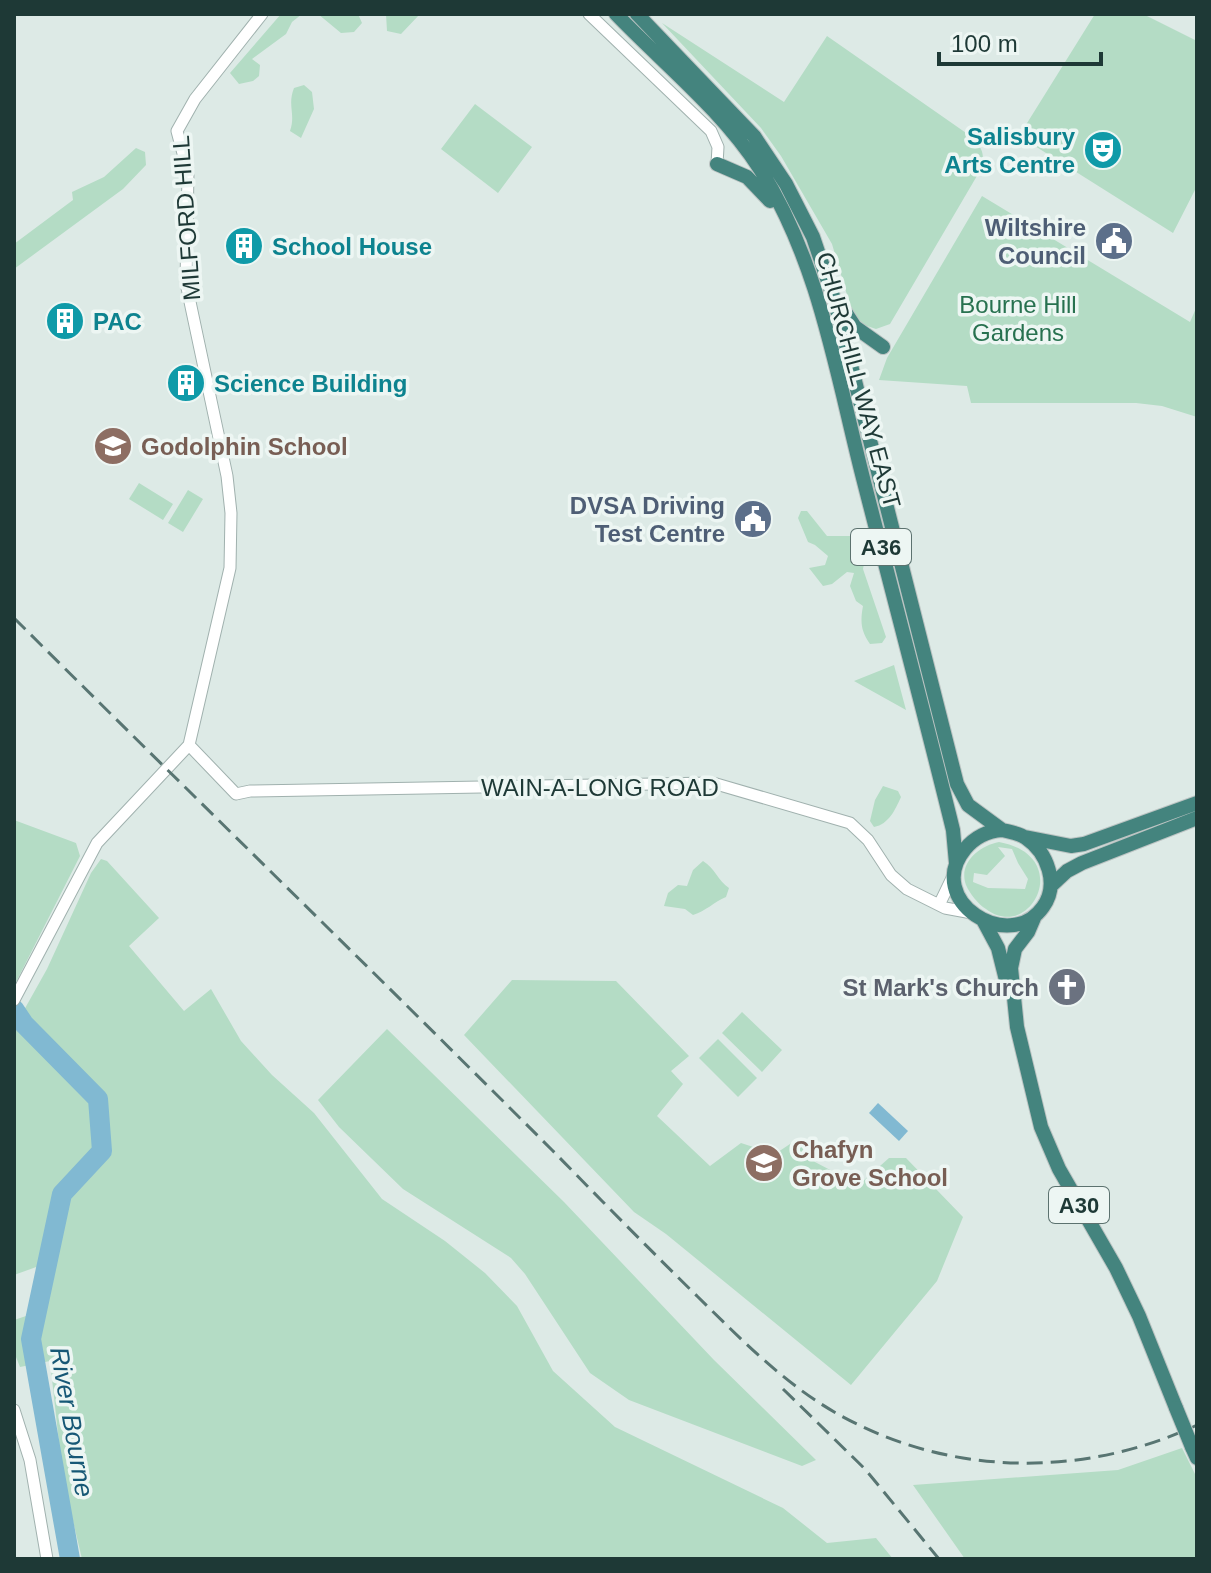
<svg xmlns="http://www.w3.org/2000/svg" width="1211" height="1573" font-family="Helvetica,sans-serif">
<rect width="100%" height="100%" fill="#ddeae6"/>
<!-- green -->
<path fill="#b4dcc5" fill-rule="evenodd" d="M 281,14 L 302,14 L 292,22 L 286,34 L 252,59 L 260,65 L 259,76 L 253,81 L 239,84 L 230,73 Z
M 318,14 L 358,14 L 362,23 L 354,32 L 341,33 Z
M 386,14 L 420,14 L 401,34 L 387,31 Z
M 1095,14 L 1143,14 L 1197,41 L 1197,186 L 1173,233 L 1019,136 Z
M 662,23 L 784,102 L 827,36 L 969,135 C 981,146 986,152 981,169 L 890,324 L 876,329 L 855,322 L 832,244 L 781,156 L 761,128 Z
M 304,85 L 312,92 L 314,109 L 301,138 L 290,131 C 296,114 287,106 294,88 Z
M 475,104 L 532,147 L 498,193 L 441,149 Z
M 136,148 L 145,152 L 146,165 L 123,189 L 14,269 L 14,244 L 73,200 L 72,192 L 104,177 Z
M 982,196 L 1190,322 L 1197,306 L 1197,417 L 1162,406 L 1136,403 L 971,403 L 967,386 L 879,380 L 887,358 Z
M 139,483 L 173,504 L 163,520 L 129,499 Z
M 188,490 L 203,499 L 183,532 L 168,523 Z
M 801,511 L 807,511 L 827,536 L 858,536 C 864,546 866,558 863,569 L 886,637 L 882,643 L 870,644 C 861,631 860,622 863,606 L 856,601 L 850,586 L 854,573 L 847,572 L 832,584 L 823,586 L 809,568 L 825,565 L 828,556 L 815,545 L 808,542 L 798,518 Z
M 894,665 L 906,710 L 854,681 Z
M 883,786 L 898,791 L 901,797 C 895,810 889,824 874,827 L 870,821 L 875,800 Z
M 14,820 L 76,843 L 80,856 L 14,986 Z
M 999,842 C 1075,856 1031,943 986,909 C 978,904 970,894 966,885 C 958,863 979,846 999,842 ZM 998,847 L 1012,849 L 1018,863 L 1028,879 L 1025,889 L 988,888 L 973,882 L 974,873 L 987,875 L 1005,856 Z
M 101,859 L 107,861 L 159,918 L 129,946 L 184,1011 L 211,989 L 241,1041 L 272,1075 L 314,1113 L 382,1199 L 445,1241 L 485,1273 L 517,1306 L 553,1371 L 615,1427 L 783,1508 L 827,1543 L 876,1538 L 893,1559 L 82,1559 L 63,1479 L 50,1361 L 20,1367 L 14,1352 L 14,1320 L 29,1315 L 39,1266 L 14,1275 L 14,1028 L 47,969 L 91,873 Z
M 703,861 C 715,868 718,881 729,888 L 726,897 C 714,902 706,911 693,915 L 685,909 L 664,906 L 668,893 L 678,885 L 687,886 L 693,870 Z
M 512,980 L 616,981 L 689,1056 L 671,1071 L 683,1084 L 657,1116 L 710,1166 L 741,1143 L 775,1154 L 796,1140 L 815,1162 L 834,1172 L 853,1190 L 889,1158 L 906,1158 L 963,1217 L 937,1281 L 851,1385 L 666,1234 L 634,1212 L 464,1035 Z
M 742,1012 L 782,1050 L 762,1072 L 722,1033 Z
M 387,1029 L 564,1202 L 714,1360 L 816,1460 L 802,1466 L 629,1400 L 590,1373 L 525,1274 L 511,1258 L 403,1189 L 339,1127 L 318,1100 Z
M 718,1039 L 757,1078 L 738,1097 L 699,1058 Z
M 1182,1448 L 1197,1478 L 1197,1559 L 965,1559 L 913,1485 L 1118,1470 Z"/>
<!-- water -->
<path fill="#81b9d2" d="M 878,1103 L 908,1131 L 899,1141 L 869,1113 Z"/>
<g fill="none" stroke-linecap="round" stroke-linejoin="round">
<!-- river -->
<path stroke="#81b9d2" stroke-width="20" d="M 14,1009 L 24,1024 L 98,1099 L 102,1151 L 62,1194 L 31,1339 L 70,1559"/>
<!-- tertiary casing -->
<g stroke="#a0b1ae" stroke-width="13">
<path id="tertiary" d="M 589,14 L 711,131 L 718,147 L 717,164
M 189,745 L 236,794 L 250,791 L 713,783 L 850,823 L 868,840 L 891,875 L 907,889 L 945,908 L 972,913
M 939,905 L 953,876
M 14,1000 L 97,843 L 189,745 L 230,568 L 231,513 L 227,476 L 186,283 L 188,172 L 177,131 L 195,99 L 262,14
M 14,1410 L 30,1460 L 47,1559"/>
</g>
<!-- trunk casing -->
<g stroke="#bcc4c3" stroke-width="16">
<path id="trunk" d="M 616,14 C 664,64 722,110 760,169 C 819,262 836,372 863,478 C 893,595 924,712 953,830 L 956,863
M 637,14 L 754,136 L 786,184 L 813,237 L 835,302 L 957,784 L 968,805 L 1002,830
M 717,164 L 747,177 L 770,201
M 842,307 L 855,327 L 883,347
M 1002,830 C 1010,832 1019,833 1026,838 C 1048,853 1059,885 1043,907 C 1009,955 923,900 965,849 C 975,837 987,831 1002,830 Z
M 1025,837 L 1071,846 L 1084,844 L 1197,803
M 1052,885 L 1067,871 L 1082,863 L 1197,818
M 1034,918 L 1028,932 L 1015,949 L 1011,968 L 1017,1027 L 1041,1127 L 1059,1169 L 1116,1268 L 1139,1316 L 1176,1408
M 983,920 L 998,948 L 1006,980
M 1192,1447 L 1197,1458"/>
</g>
<!-- tertiary -->
<use href="#tertiary" stroke="#fff" stroke-width="11"/>
<!-- trunk -->
<use href="#trunk" stroke="#44847e" stroke-width="14"/>
<!-- rail -->
<path stroke="#587572" stroke-width="3" stroke-dasharray="16 8" stroke-linecap="butt" d="M 14,618 C 193,796 374,972 552,1150 C 600,1199 648,1248 697,1296 C 747,1345 794,1394 857,1424 C 964,1477 1090,1475 1197,1425
M 783,1389 L 865,1469 L 939,1559"/>
<!-- trunk-bridge casing -->
<g stroke="#bcc4c3" stroke-width="16" stroke-linecap="butt">
<path id="trunk-bridge" d="M 1176,1408 L 1192,1447"/>
</g>
<!-- trunk-bridge -->
<use href="#trunk-bridge" stroke="#44847e" stroke-width="14"/>
</g>
<!-- icons -->
<defs>
<g id="theatre-disc" transform="scale(2)"><circle r="9.5" fill="#0f9aa8" stroke="#edf6f3"/><path d="M-5-5.5Q0-4 5-5.5V0Q5 5 0 6Q-5 5-5 0ZM-3.3-2.5H-1v1.5H-3.3ZM1-2.5H3.3v1.5H1ZM-2.8 1Q0 5.5 2.8 1Z" fill="#fff"/></g>
<g id="civic-disc" transform="scale(2)"><circle r="9.5" fill="#5c6f8a" stroke="#edf6f3"/><path d="M-.6-6.5H3V-4.5H.6V-3L4-1V1h2V6H-6V1h2V-1L-.6-3ZM-1.2 2.5V6h2.4V2.5Z" fill="#fff"/></g>
<g id="building-disc" transform="scale(2)"><circle r="9.5" fill="#0f9aa8" stroke="#edf6f3"/><path d="M-4-6H4V6H1V3H-1V6H-4ZM-2.5-4.3h1.7v1.8h-1.7ZM.8-4.3h1.7v1.8H.8ZM-2.5-1h1.7V.8h-1.7ZM.8-1h1.7V.8H.8Z" fill="#fff"/></g>
<g id="school-disc" transform="scale(2)"><circle r="9.5" fill="#8d6e63" stroke="#edf6f3"/><path d="M0-5L7-2L0 1L-7-2ZM-4 1L0 2.5L4 1V4Q0 6-4 4Z" fill="#fff"/></g>
<g id="church-disc" transform="scale(2)"><circle r="9.5" fill="#6b7280" stroke="#edf6f3"/><path d="M-1.2-6h2.4v3.5h3.3v2.4h-3.3V6h-2.4V-.1h-3.3v-2.4h3.3Z" fill="#fff"/></g>
</defs>
<g fill-rule="evenodd">
<use href="#theatre-disc" x="1103" y="150"/>
<use href="#civic-disc" x="1114" y="241"/>
<use href="#building-disc" x="244" y="246"/>
<use href="#building-disc" x="65" y="321"/>
<use href="#building-disc" x="186" y="383"/>
<use href="#school-disc" x="113" y="446"/>
<use href="#civic-disc" x="753" y="519"/>
<use href="#church-disc" x="1067" y="987"/>
<use href="#school-disc" x="764" y="1163"/>
</g>
<g text-anchor="middle" dominant-baseline="central" stroke-width="7" stroke-linejoin="round" paint-order="stroke">
<!-- shield labels -->
<g fill="#edf6f3" stroke="#5c726f" stroke-width="2">
<rect x="851" y="529" width="60" height="36" rx="6"/>
<rect x="1049" y="1187" width="60" height="36" rx="6"/>
</g>
<g font-size="22" font-weight="bold" fill="#1e3936">
<text x="881" y="547">A36</text>
<text x="1079" y="1205">A30</text>
</g>
<!-- culture labels -->
<g font-size="24" font-weight="bold" fill="#0d838f" stroke="#edf6f3" text-anchor="start">
<text x="1075" y="136" text-anchor="end">Salisbury<tspan x="1075" dy="28">Arts Centre</tspan></text>
<text x="272" y="246">School House</text>
<text x="93" y="321">PAC</text>
<text x="214" y="383">Science Building</text>
</g>
<!-- street labels -->
<g font-size="24" fill="#1e3936" stroke="#edf6f3">
<text transform="translate(186 218) rotate(-94)">MILFORD HILL</text>
<text transform="translate(859 380) rotate(75)">CHURCHILL WAY EAST</text>
<text x="600" y="787">WAIN-A-LONG ROAD</text>
</g>
<!-- service labels -->
<g font-size="24" font-weight="bold" fill="#4e5e75" stroke="#edf6f3" text-anchor="end">
<text x="1086" y="227">Wiltshire<tspan x="1086" dy="28">Council</tspan></text>
<text x="725" y="505">DVSA Driving<tspan x="725" dy="28">Test Centre</tspan></text>
</g>
<!-- park labels -->
<g font-size="24" fill="#27714f" stroke="#edf6f3">
<text x="1018" y="304">Bourne Hill<tspan x="1018" dy="28">Gardens</tspan></text>
</g>
<!-- education labels -->
<g font-size="24" font-weight="bold" fill="#785e54" stroke="#edf6f3" text-anchor="start">
<text x="141" y="446">Godolphin School</text>
<text x="792" y="1149">Chafyn<tspan x="792" dy="28">Grove School</tspan></text>
</g>
<!-- worship labels -->
<g font-size="24" font-weight="bold" fill="#5b616d" stroke="#edf6f3" text-anchor="end">
<text x="1039" y="987">St Mark's Church</text>
</g>
<!-- water labels -->
<g font-size="26" font-style="italic" fill="#175876" stroke="#edf6f3">
<text transform="translate(72 1422) rotate(80)">River Bourne</text>
</g>
</g>
<!-- border -->
<rect width="1211" height="1573" fill="none" stroke="#1e3936" stroke-width="32"/>
<!-- scale -->
<path d="M939 52v12h162v-12" fill="none" stroke="#1e3936" stroke-width="4"/>
<text x="951" y="52" font-size="24" fill="#1e3936" stroke="#edf6f3" stroke-width="6" paint-order="stroke">100 m</text>
</svg>
